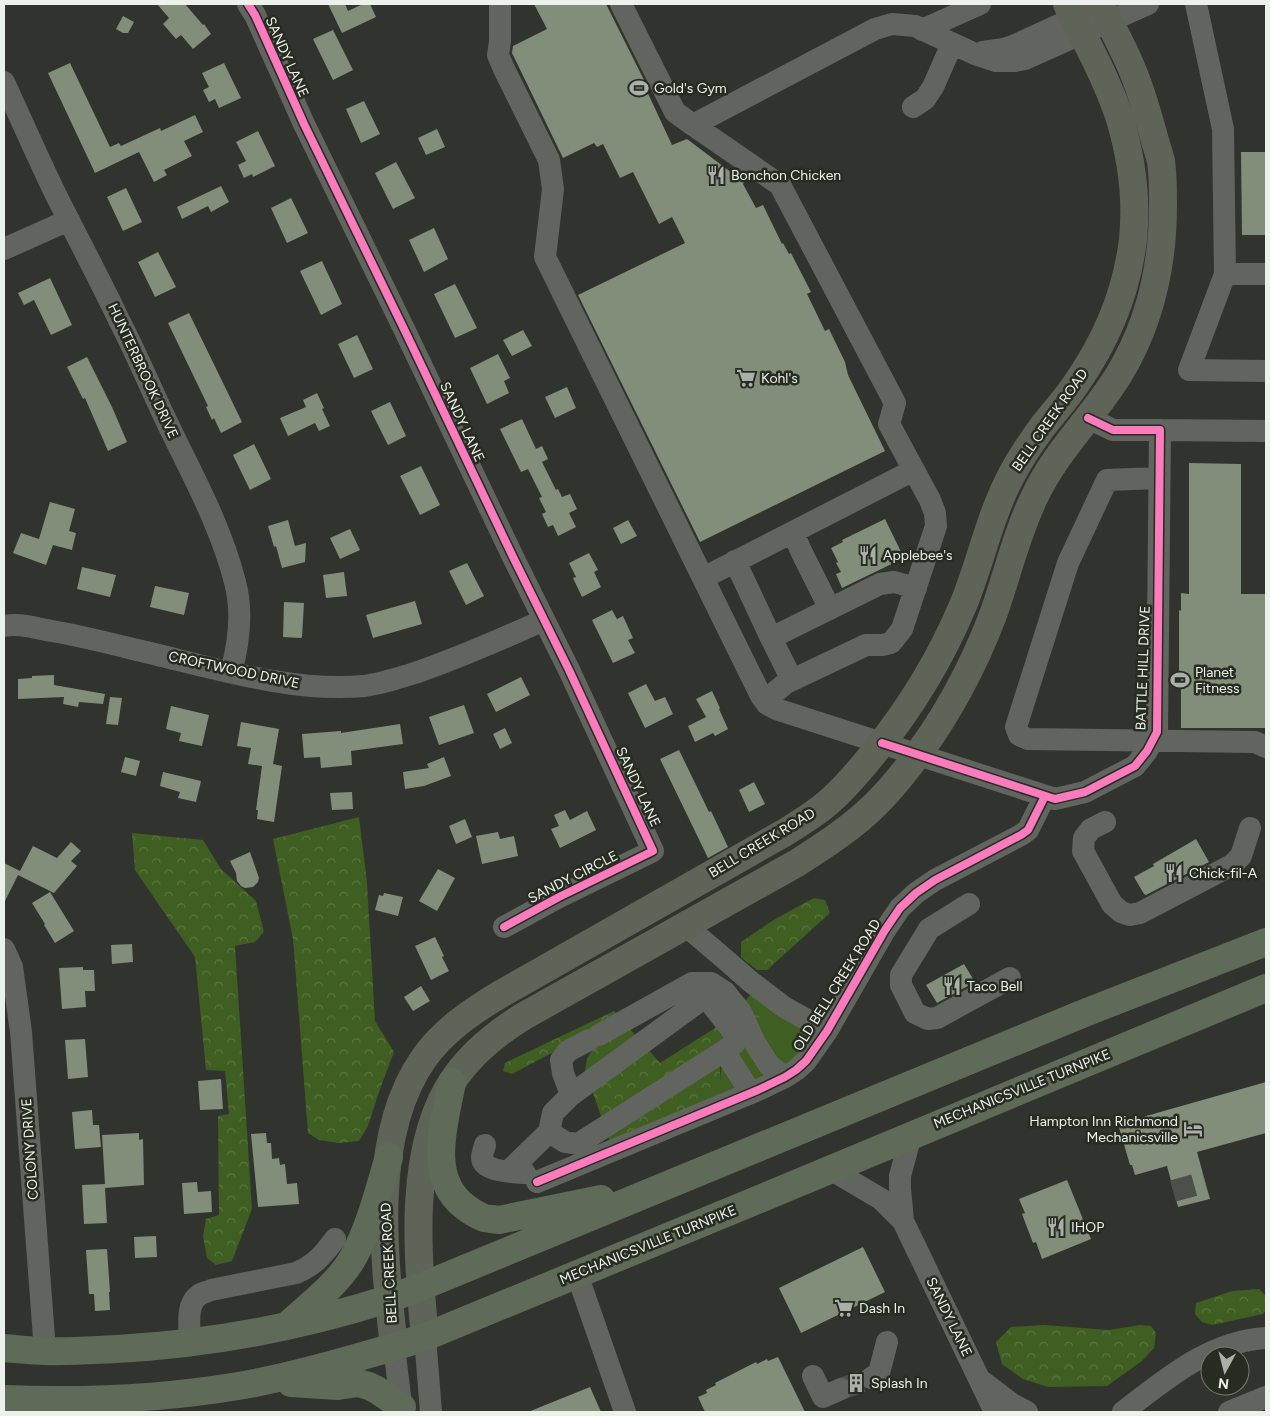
<svg xmlns="http://www.w3.org/2000/svg" width="1270" height="1416" font-family="Figtree,sans-serif">
<defs>
<pattern id="forest-crowns" width="20" height="18" patternUnits="userSpaceOnUse" patternTransform="scale(1.25)"><rect width="20" height="18" fill="#3f5e21"/><path d="M2 6a3 3 0 1 1 6 0M12 15a3 3 0 1 1 6 0" fill="none" stroke="#5b7641"/></pattern>
</defs>
<rect width="100%" height="100%" fill="#31342e"/>
<!-- grass -->
<path fill="#3f5e21" d="M 761,998 L 811,1032 L 813,1037 L 792,1064 L 723,1095 L 720,1084 L 722,1058 Z"/>
<!-- forest -->
<path fill="url(#forest-crowns)" d="M 359,817 L 367,883 L 375,1021 L 394,1052 L 380,1089 L 368,1126 L 359,1141 L 339,1143 L 319,1140 L 308,1133 L 293,939 L 273,839 Z
M 132,833 L 203,840 L 221,869 L 256,901 L 264,932 L 255,942 L 235,946 L 252,1209 L 232,1261 L 216,1265 L 207,1258 L 203,1236 L 206,1219 L 219,1215 L 218,1116 L 229,1114 L 225,1071 L 206,1070 L 195,957 L 135,870 Z
M 814,898 L 825,900 L 830,913 L 767,970 L 757,970 L 741,957 L 741,942 L 775,919 Z
M 752,993 L 761,998 L 763,1014 C 751,1025 730,1043 722,1057 C 718,1065 721,1087 723,1095 L 610,1142 L 585,1070 L 587,1058 L 596,1046 L 578,1039 L 512,1074 L 503,1071 L 505,1063 L 614,1011 L 660,1063 L 726,1021 Z
M 1259,1289 L 1266,1296 L 1266,1310 L 1263,1314 L 1212,1325 L 1202,1322 L 1195,1314 L 1196,1303 L 1232,1291 Z
M 1044,1325 L 1109,1330 L 1140,1325 L 1151,1326 L 1156,1333 L 1154,1348 L 1142,1361 L 1107,1386 L 1048,1387 L 1023,1379 L 1002,1364 L 996,1342 L 1011,1327 Z"/>
<!-- building -->
<path fill="#828d7a" d="M 157,4 L 185,4 L 203,25 L 204,24 L 211,34 L 193,49 L 181,35 L 176,39 L 163,24 L 169,18 Z
M 328,4 L 345,4 L 348,11 L 363,4 L 370,4 L 376,17 L 342,33 Z
M 534,4 L 606,4 L 646,84 L 644,85 L 672,145 L 687,139 L 744,182 L 743,184 L 756,208 L 763,205 L 782,244 L 783,243 L 789,254 L 791,253 L 794,259 L 811,292 L 807,294 L 825,331 L 829,329 L 845,362 L 848,375 L 885,451 L 700,542 L 578,295 L 685,243 L 672,217 L 659,224 L 633,172 L 620,178 L 603,144 L 597,147 L 594,143 L 563,158 L 512,53 L 513,46 L 547,29 Z
M 123,16 L 134,22 L 128,33 L 123,33 L 116,29 Z
M 333,30 L 353,70 L 333,80 L 313,39 Z
M 70,63 L 110,147 L 119,143 L 121,146 L 160,128 L 161,131 L 195,115 L 203,132 L 184,141 L 192,156 L 164,170 L 167,175 L 154,182 L 139,152 L 95,173 L 48,73 Z
M 224,63 L 241,98 L 219,108 L 215,99 L 209,102 L 203,90 L 209,87 L 202,73 Z
M 364,101 L 380,134 L 361,143 L 346,109 Z
M 437,129 L 445,147 L 426,155 L 418,138 Z
M 258,131 L 275,166 L 253,177 L 252,174 L 244,178 L 238,165 L 246,161 L 236,142 Z
M 1241,152 L 1266,152 L 1266,235 L 1242,235 Z
M 396,162 L 415,198 L 393,209 L 375,173 Z
M 221,186 L 229,202 L 211,212 L 208,206 L 182,219 L 177,207 Z
M 126,188 L 142,222 L 123,231 L 107,197 Z
M 291,198 L 308,233 L 287,243 L 271,208 Z
M 434,228 L 448,259 L 424,272 L 409,240 Z
M 158,252 L 176,287 L 155,297 L 138,262 Z
M 322,261 L 342,304 L 321,315 L 300,271 Z
M 50,278 L 72,325 L 51,335 L 34,300 L 24,305 L 18,293 Z
M 455,284 L 477,328 L 455,338 L 434,294 Z
M 189,313 L 242,422 L 221,433 L 214,418 L 212,420 L 206,407 L 208,406 L 168,323 Z
M 523,330 L 532,346 L 512,356 L 503,340 Z
M 357,335 L 373,369 L 354,378 L 338,344 Z
M 498,354 L 510,378 L 504,381 L 509,393 L 487,404 L 470,368 Z
M 87,357 L 112,407 L 127,442 L 108,451 L 85,398 L 83,399 L 67,367 Z
M 567,387 L 576,408 L 555,418 L 545,397 Z
M 317,393 L 324,408 L 322,409 L 330,426 L 319,431 L 315,423 L 288,436 L 280,418 L 306,407 L 303,400 Z
M 390,402 L 406,436 L 388,445 L 371,411 Z
M 522,419 L 536,449 L 542,446 L 548,459 L 542,462 L 556,490 L 558,489 L 562,497 L 570,494 L 577,509 L 569,513 L 576,527 L 558,536 L 553,525 L 548,527 L 542,514 L 546,512 L 539,498 L 542,497 L 528,469 L 521,472 L 500,429 Z
M 254,444 L 271,479 L 250,490 L 233,455 Z
M 1189,463 L 1241,464 L 1241,594 L 1266,594 L 1266,728 L 1181,728 L 1181,679 L 1179,679 L 1179,610 L 1181,611 L 1181,593 L 1189,594 Z
M 421,466 L 440,505 L 420,515 L 400,476 Z
M 50,502 L 75,509 L 69,531 L 76,533 L 72,550 L 53,545 L 46,565 L 13,553 L 21,533 L 39,539 Z
M 885,519 L 904,558 L 842,588 L 836,574 L 841,572 L 836,563 L 838,562 L 831,548 L 843,542 L 842,540 Z
M 288,520 L 295,546 L 306,543 L 305,562 L 282,568 L 276,546 L 274,547 L 268,526 Z
M 628,520 L 637,536 L 621,544 L 613,528 Z
M 350,529 L 360,550 L 340,559 L 330,538 Z
M 589,553 L 598,570 L 594,572 L 601,587 L 582,597 L 573,578 L 576,577 L 569,563 Z
M 467,563 L 484,596 L 466,605 L 449,571 Z
M 82,567 L 116,575 L 110,597 L 77,589 Z
M 344,572 L 347,596 L 326,598 L 323,575 Z
M 155,586 L 189,593 L 184,615 L 150,607 Z
M 415,601 L 422,624 L 373,638 L 366,615 Z
M 284,602 L 304,603 L 302,637 L 301,638 L 283,637 Z
M 612,610 L 617,619 L 623,616 L 633,638 L 628,640 L 635,653 L 613,663 L 592,620 Z
M 54,675 L 54,685 L 105,694 L 103,704 L 79,702 L 78,707 L 63,704 L 64,697 L 18,699 L 18,679 L 32,678 L 32,676 Z
M 521,677 L 530,695 L 496,712 L 487,694 Z
M 646,684 L 655,701 L 665,697 L 673,714 L 645,728 L 628,693 Z
M 712,691 L 720,708 L 719,709 L 728,729 L 715,736 L 713,733 L 695,742 L 688,726 L 706,717 L 696,699 Z
M 110,697 L 122,698 L 118,725 L 106,724 Z
M 464,705 L 474,733 L 439,745 L 429,717 Z
M 171,706 L 209,715 L 202,746 L 179,741 L 181,733 L 166,729 Z
M 241,722 L 279,729 L 273,764 L 282,766 L 274,822 L 257,819 L 258,810 L 256,810 L 262,766 L 248,764 L 251,748 L 237,746 Z
M 400,724 L 403,744 L 351,751 L 352,765 L 321,768 L 320,757 L 304,758 L 302,734 L 341,731 L 341,733 Z
M 505,728 L 512,743 L 500,749 L 493,734 Z
M 679,750 L 695,783 L 709,812 L 711,811 L 728,847 L 708,858 L 660,759 Z
M 125,757 L 140,761 L 136,776 L 121,772 Z
M 444,757 L 451,776 L 424,786 L 405,789 L 403,772 L 429,768 L 427,764 Z
M 163,772 L 201,781 L 196,802 L 178,798 L 180,792 L 160,786 Z
M 754,782 L 765,804 L 749,812 L 739,790 Z
M 352,792 L 353,809 L 332,810 L 330,793 Z
M 565,810 L 570,820 L 587,811 L 596,830 L 560,848 L 551,829 L 559,826 L 554,815 Z
M 465,819 L 472,837 L 456,844 L 449,826 Z
M 498,832 L 500,839 L 514,836 L 518,856 L 482,864 L 476,836 Z
M 1196,839 L 1209,862 L 1146,895 L 1144,894 L 1134,877 L 1154,866 L 1153,864 Z
M 71,842 L 81,851 L 71,861 L 77,866 L 54,893 L 18,875 L 4,903 L 4,863 L 20,871 L 33,846 L 57,858 Z
M 250,852 L 259,878 L 258,882 L 253,887 L 245,888 L 241,886 L 237,881 L 236,873 L 230,861 Z
M 438,869 L 455,878 L 437,911 L 419,901 Z
M 50,892 L 74,931 L 55,943 L 44,925 L 45,924 L 32,903 Z
M 384,893 L 403,897 L 398,916 L 375,910 L 379,895 L 383,896 Z
M 435,937 L 444,956 L 442,957 L 449,971 L 431,980 L 415,946 Z
M 132,944 L 133,962 L 112,964 L 111,945 Z
M 964,964 L 975,982 L 937,1003 L 926,985 Z
M 83,967 L 83,970 L 94,970 L 95,991 L 85,991 L 86,1007 L 62,1009 L 59,968 Z
M 421,986 L 430,1001 L 413,1011 L 404,997 Z
M 85,1039 L 88,1077 L 68,1079 L 65,1040 Z
M 221,1079 L 223,1109 L 200,1110 L 198,1081 Z
M 1266,1082 L 1266,1133 L 1197,1152 L 1210,1199 L 1178,1207 L 1167,1166 L 1135,1175 L 1132,1165 L 1130,1165 L 1118,1124 Z
M 92,1110 L 93,1125 L 99,1125 L 101,1147 L 75,1149 L 72,1112 Z
M 139,1133 L 139,1140 L 143,1139 L 144,1185 L 105,1188 L 107,1223 L 84,1224 L 82,1185 L 105,1184 L 102,1135 Z
M 266,1133 L 267,1143 L 271,1143 L 272,1159 L 279,1158 L 280,1165 L 285,1164 L 287,1184 L 297,1183 L 299,1204 L 258,1207 L 251,1134 Z
M 1067,1180 L 1091,1239 L 1042,1259 L 1036,1242 L 1033,1243 L 1022,1214 L 1025,1213 L 1019,1199 Z
M 197,1182 L 198,1192 L 211,1191 L 212,1212 L 184,1214 L 182,1183 Z
M 156,1236 L 157,1257 L 135,1258 L 134,1237 Z
M 863,1247 L 885,1292 L 801,1333 L 779,1288 Z
M 107,1249 L 110,1292 L 109,1292 L 110,1310 L 95,1311 L 94,1294 L 89,1294 L 86,1250 Z
M 778,1357 L 805,1412 L 705,1412 L 698,1397 L 707,1393 L 706,1390 L 716,1385 L 715,1383 L 756,1362 L 757,1364 L 767,1359 L 768,1361 Z
M 858,1373 L 858,1379 L 860,1385 L 864,1389 L 853,1393 L 854,1390 L 853,1384 L 847,1378 Z
M 590,1387 L 601,1412 L 528,1412 Z"/>
<g fill="none" stroke-linecap="round" stroke-linejoin="round">
<!-- minor-tunnel -->
<path stroke="#4d504a" stroke-width="22" stroke-dasharray="22 11" stroke-linecap="butt" d="M 1173,1191 L 1205,1182
M 841,1389 L 871,1378"/>
<!-- minor -->
<path stroke="#626460" stroke-width="22" d="M 248,4 L 255,15 L 304,124 L 405,331 L 513,557 L 569,670 L 653,851 L 559,897 L 504,927
M 500,4 L 500,41 L 498,55 L 504,69 L 549,160 L 553,189 L 545,257 L 761,696 L 767,704 L 776,709 L 1055,799 L 1085,792 L 1135,766 L 1147,751 L 1157,732 L 1160,430 L 1113,430 L 1088,418
M 621,4 L 675,112 L 693,125 L 875,29 L 892,24 L 915,26 L 975,54 L 996,61 L 1015,61 L 1025,59 L 1148,4
M 1196,4 L 1223,129 L 1225,274 L 1266,274
M 922,30 L 980,4
M 983,52 L 1004,49 L 1013,46 L 1105,4
M 4,82 C 21,119 38,158 56,195 C 77,237 99,278 119,320 C 135,351 149,384 164,416 C 190,471 220,523 235,582 C 243,612 239,643 231,672
M 913,107 L 925,99 L 933,87 L 952,44
M 693,125 L 780,185 L 895,403 L 889,424 L 930,500 L 935,513 L 936,526 L 902,629 L 891,643 L 882,645 L 866,645 L 786,683 L 774,693 L 767,704
M 4,249 L 69,220
M 1225,274 L 1189,370 L 1266,371
M 1160,430 L 1266,431
M 1159,478 L 1107,480 L 1068,563 L 1016,727 L 1019,735 L 1028,739 L 1255,742 L 1266,747
M 793,532 L 801,551 L 830,609
M 735,561 L 771,638 L 880,584 L 894,582 L 916,588
M 703,578 L 914,470
M 4,626 C 21,623 35,628 52,631 C 81,636 109,643 137,650 C 207,666 292,693 364,686 C 381,684 398,678 415,673 C 459,658 502,639 544,620
M 771,638 L 792,680
M 1105,822 L 1091,829 L 1084,838 L 1083,851 L 1112,904 L 1121,912 L 1130,915 L 1140,913 L 1232,865 L 1241,856 L 1250,828
M 969,904 L 929,929 L 901,975 L 901,985 L 915,1013 L 928,1019 L 937,1018 L 1010,978
M 686,926 L 727,961 L 751,982 L 784,1007 L 827,1031
M 4,949 L 12,967 L 21,1032 L 45,1351
M 599,1035 L 692,983 L 711,983 L 725,992 L 741,1012 L 755,1043 L 769,1065 L 785,1077
M 724,1051 L 751,1093
M 571,1095 L 563,1073 L 561,1060 L 568,1051 L 589,1040
M 911,1135 L 900,1176 L 900,1189 L 903,1221 L 995,1412
M 485,1145 C 484,1149 482,1154 482,1157 C 482,1172 513,1172 525,1173
M 830,1169 L 881,1199 L 903,1221
M 509,1171 L 549,1132 L 553,1113 L 571,1095 L 701,1000 L 709,1001 L 734,1033 L 734,1044 L 724,1051 L 578,1144 L 565,1142 L 549,1132
M 537,1182 L 758,1090 L 785,1077 L 796,1070 L 806,1061 L 827,1031 L 885,930 L 900,908 L 916,893 L 935,880 L 1021,835 L 1028,830 L 1045,796
M 577,1274 L 625,1412
M 425,1337 L 431,1412
M 190,1343 C 190,1328 185,1305 199,1295 C 202,1293 207,1292 211,1290 L 296,1273 C 315,1265 323,1255 335,1239
M 394,1347 L 402,1412
M 813,1376 L 823,1397 L 841,1389
M 871,1378 L 879,1373 L 887,1342
M 983,1382 L 1012,1404 L 1027,1412
M 1123,1412 C 1166,1379 1210,1341 1266,1338
M 1229,1412 L 1266,1397"/>
<!-- major -->
<path stroke="#5e6458" stroke-width="28" d="M 425,1337 C 417,1259 407,1143 456,1076 C 474,1051 498,1032 524,1016 L 797,863 C 825,845 853,827 876,804 C 888,792 899,779 909,766 C 945,720 972,670 993,615 C 1007,576 1016,535 1034,498 C 1055,452 1092,418 1118,376 C 1150,324 1163,265 1163,205 C 1163,191 1163,175 1161,161 C 1159,153 1156,145 1154,137 C 1147,111 1140,86 1129,62 C 1120,42 1110,23 1100,4
M 394,1347 C 384,1258 369,1136 424,1058 C 443,1031 471,1012 499,995 L 784,833 C 800,823 817,813 831,800 C 846,787 860,770 873,754 C 910,709 941,658 964,603 C 981,561 990,515 1012,474 C 1021,457 1032,441 1043,426 C 1054,412 1066,399 1076,384 C 1106,341 1127,292 1133,239 C 1137,199 1131,155 1119,116 C 1106,77 1085,40 1067,4"/>
<!-- highway -->
<path stroke="#606a58" stroke-width="28" d="M 452,1082 C 445,1122 426,1176 464,1206 C 470,1211 477,1215 484,1218 C 489,1219 494,1219 499,1220 L 601,1199
M 290,1323 C 312,1303 339,1283 354,1256 C 370,1227 379,1189 389,1157
M 4,1348 C 17,1349 31,1351 45,1351 C 69,1352 93,1350 117,1349 C 209,1344 300,1327 388,1299 C 415,1290 442,1278 469,1267 L 1082,1014 L 1266,942
M 291,1383 L 338,1386 L 358,1383 L 369,1386 L 377,1390 L 402,1407
M 4,1399 C 82,1402 161,1399 238,1386 C 269,1381 300,1373 330,1365 C 362,1356 393,1348 425,1337 L 750,1203 L 1266,988"/>
<!-- cycleway casing -->
<g stroke="#262c22" stroke-width="11">
<path id="cycleway" d="M 248,4 L 255,15 L 304,124 L 405,331 L 513,557 L 569,670 L 653,851 L 559,897 L 504,927
M 882,743 L 1055,799 L 1085,792 L 1135,766 L 1147,751 L 1157,732 L 1160,430 L 1113,430 L 1088,418
M 537,1182 L 758,1090 L 785,1077 L 796,1070 L 806,1061 L 827,1031 L 885,930 L 900,908 L 916,893 L 935,880 L 1021,835 L 1028,830 L 1045,796"/>
</g>
<!-- cycleway -->
<use href="#cycleway" stroke="#fd7abc" stroke-width="8"/>
</g>
<!-- icons -->
<defs>
<g id="stadium-bare" transform="scale(1.5)"><path d="M0-5a6.5 5 0 1 0 0 10a6.5 5 0 1 0 0-10ZM-3.5-1.8h7v3.6h-7Z" fill="#abafa9" stroke="#262c22" stroke-width="2.5" paint-order="stroke"/></g>
<g id="restaurant-bare" transform="scale(1.5)"><path d="M-5-6h1v4h1v-4h1v4h1v-4h1v5L-1.5 .5V6h-2V.5L-5-1ZM5-6V6H3V1.5H1.5Q1.5-4 5-6Z" fill="#abafa9" stroke="#262c22" stroke-width="2.5" paint-order="stroke"/></g>
<g id="supermarket-bare" transform="scale(1.5)"><path d="M-6-5.5h2.5l.6 2H6L4.5 2H-2.5L-4.4-4H-6ZM-1.5 3.2a1.3 1.3 0 1 0 .1 0ZM3 3.2a1.3 1.3 0 1 0 .1 0Z" fill="#abafa9" stroke="#262c22" stroke-width="2.5" paint-order="stroke"/></g>
<g id="hotel-bare" transform="scale(1.5)"><path d="M-6-4.5h1.5V1H6V5H4.5V3h-9V5H-6ZM-4 0a1.8 1.8 0 1 1 3.6 0ZM.5 0V-2.5h3Q6-2.5 6 0Z" fill="#abafa9" stroke="#262c22" stroke-width="2.5" paint-order="stroke"/></g>
<g id="building-bare" transform="scale(1.5)"><path d="M-4-6H4V6H1V3H-1V6H-4ZM-2.5-4.3h1.7v1.8h-1.7ZM.8-4.3h1.7v1.8H.8ZM-2.5-1h1.7V.8h-1.7ZM.8-1h1.7V.8H.8Z" fill="#abafa9" stroke="#262c22" stroke-width="2.5" paint-order="stroke"/></g>
</defs>
<g fill-rule="evenodd">
<use href="#stadium-bare" x="639" y="88"/>
<use href="#restaurant-bare" x="716" y="175"/>
<use href="#supermarket-bare" x="746" y="378"/>
<use href="#restaurant-bare" x="868" y="555"/>
<use href="#stadium-bare" x="1180" y="680"/>
<use href="#restaurant-bare" x="1174" y="873"/>
<use href="#restaurant-bare" x="952" y="986"/>
<use href="#hotel-bare" x="1193" y="1129"/>
<use href="#restaurant-bare" x="1056" y="1227"/>
<use href="#supermarket-bare" x="844" y="1308"/>
<use href="#building-bare" x="856" y="1383"/>
</g>
<g text-anchor="middle" dominant-baseline="central" stroke-width="5" stroke-linejoin="round" paint-order="stroke">
<!-- street labels -->
<g font-size="14" fill="#edf1eb" stroke="#262c22">
<text transform="translate(287 57) rotate(66)">SANDY LANE</text>
<text transform="translate(143 371) rotate(65)">HUNTERBROOK DRIVE</text>
<text transform="translate(1050 420) rotate(-55)">BELL CREEK ROAD</text>
<text transform="translate(462 422) rotate(65)">SANDY LANE</text>
<text transform="translate(1143 668) rotate(-88)">BATTLE HILL DRIVE</text>
<text transform="translate(234 670) rotate(12)">CROFTWOOD DRIVE</text>
<text transform="translate(638 787) rotate(65)">SANDY LANE</text>
<text transform="translate(762 843) rotate(-31)">BELL CREEK ROAD</text>
<text transform="translate(573 877) rotate(-27)">SANDY CIRCLE</text>
<text transform="translate(837 985) rotate(-58)">OLD BELL CREEK ROAD</text>
<text transform="translate(1022 1089) rotate(-22)">MECHANICSVILLE TURNPIKE</text>
<text transform="translate(30 1149) rotate(-94)">COLONY DRIVE</text>
<text transform="translate(648 1245) rotate(-22)">MECHANICSVILLE TURNPIKE</text>
<text transform="translate(389 1263) rotate(-93)">BELL CREEK ROAD</text>
<text transform="translate(949 1317) rotate(64)">SANDY LANE</text>
</g>
<!-- poi labels -->
<g font-size="14" fill="#edf1eb" stroke="#262c22" text-anchor="start">
<text x="654" y="88">Gold's Gym</text>
<text x="731" y="175">Bonchon Chicken</text>
<text x="761" y="378">Kohl's</text>
<text x="883" y="555">Applebee's</text>
<text x="1195" y="672">Planet<tspan x="1195" dy="16">Fitness</tspan></text>
<text x="1189" y="873">Chick-fil-A</text>
<text x="967" y="986">Taco Bell</text>
<text x="1178" y="1121" text-anchor="end">Hampton Inn Richmond<tspan x="1178" dy="16">Mechanicsville</tspan></text>
<text x="1071" y="1227">IHOP</text>
<text x="859" y="1308">Dash In</text>
<text x="871" y="1383">Splash In</text>
</g>
</g>
<!-- border -->
<rect width="1270" height="1416" fill="none" stroke="#edf1eb" stroke-width="10"/>
<!-- north arrow -->
<g transform="translate(1225 1371) rotate(187)"><circle r="24" fill="#262c22" stroke="#767b72"/>
<path d="M0-4L9 19L0 12L-9 19Z" fill="#abafa9"/>
<text y="-8" font-size="14" font-weight="bold" text-anchor="middle" fill="#edf1eb">N</text>
</g>
</svg>
